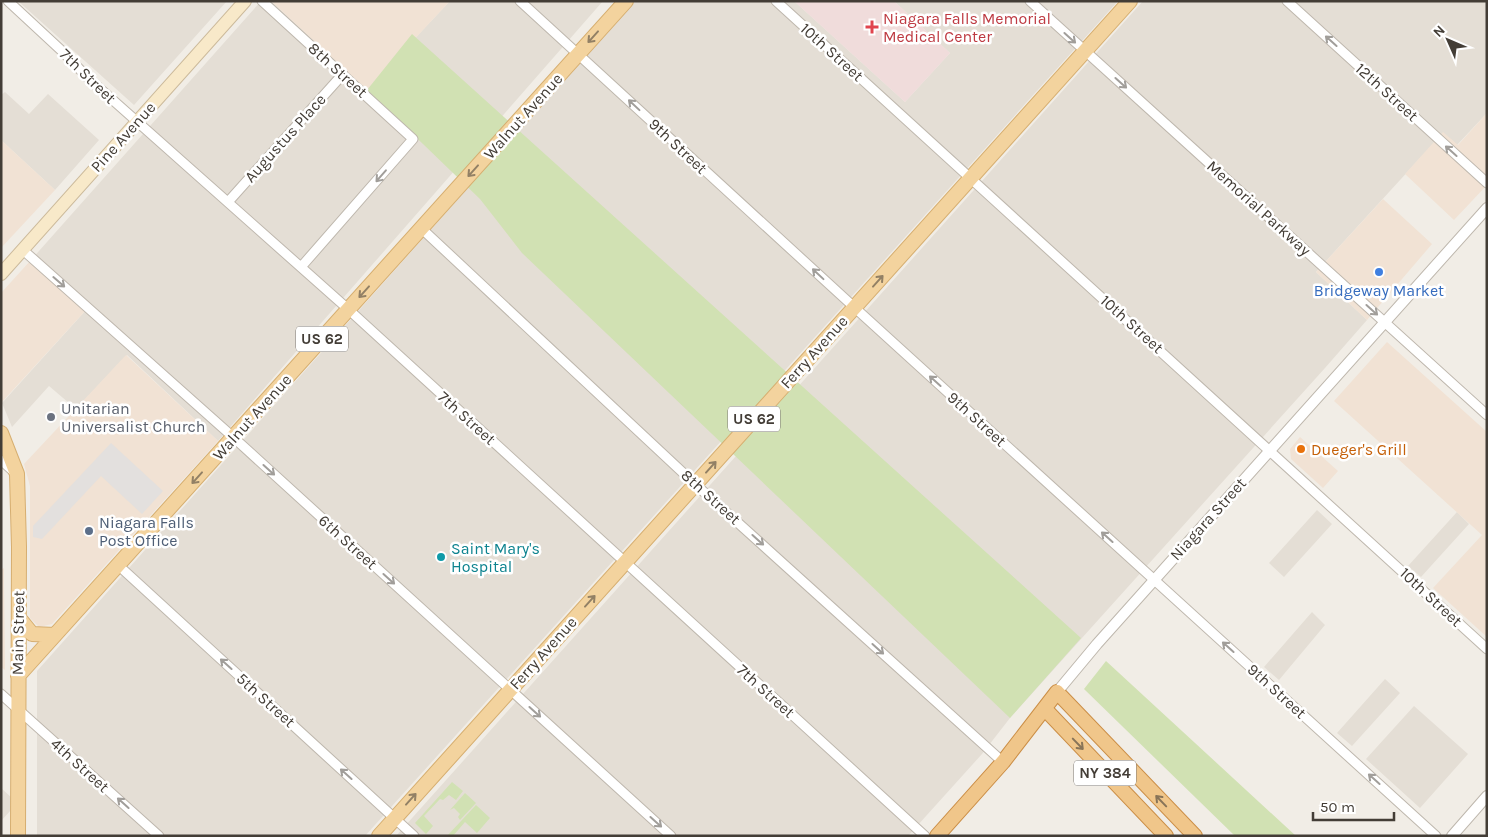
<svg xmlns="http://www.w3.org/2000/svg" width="1488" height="837" font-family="Karla,sans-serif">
<rect width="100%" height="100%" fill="#f1ede6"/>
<!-- residential -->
<path fill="#e4ded5" d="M 18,1 L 227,1 L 134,105 Z
M 261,1 L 271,1 L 367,89 L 450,1 L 603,1 L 218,441 L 127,355 L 76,409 L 49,386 L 12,427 L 2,403 L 86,310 L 31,260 Z
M 635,1 L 794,1 L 905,102 L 950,53 L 894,1 L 1118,1 L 365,836 L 37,836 L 37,671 Z
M 1143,1 L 1487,1 L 1487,113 L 1457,145 L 1443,133 L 1316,272 L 1367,320 L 1325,368 L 1010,718 L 982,754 L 908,836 L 396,836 Z
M 5,92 L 29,114 L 48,94 L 99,140 L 55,190 L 1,140 L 1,95 Z
M 1317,510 L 1332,524 L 1284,577 L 1269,563 Z
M 1457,512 L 1469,524 L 1421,577 L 1408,566 Z
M 1312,612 L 1325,625 L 1279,680 L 1264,667 Z
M 1385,679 L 1400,693 L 1352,746 L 1337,733 Z
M 1414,706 L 1468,754 L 1420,808 L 1366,759 Z
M 1,788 L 12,798 L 11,810 L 1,821 Z"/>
<!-- commercial -->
<path fill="#f1e2d4" d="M 271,1 L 450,1 L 367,90 Z
M 1487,113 L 1487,185 L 1454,220 L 1405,174 L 1443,132 L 1458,145 Z
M 1,140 L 55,190 L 1,248 Z
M 1383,199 L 1432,244 L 1367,320 L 1316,272 Z
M 31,260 L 86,310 L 2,402 L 1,293 Z
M 1387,342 L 1487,432 L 1487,637 L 1433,588 L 1482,535 L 1334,401 Z
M 126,355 L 218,441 L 52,624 L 39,627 L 30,618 L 30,486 L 24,464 Z
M 1300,437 L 1338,471 L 1323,488 L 1291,459 L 1290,449 Z
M 4,568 L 4,584 L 5,670 L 1,667 L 1,570 Z"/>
<!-- medical -->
<path fill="#f0dcdb" d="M 794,1 L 894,1 L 950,53 L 905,102 Z"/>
<!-- green -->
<path fill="#d1e1b3" d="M 412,34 L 1081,638 L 1010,718 L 522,253 L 480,199 L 367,90 Z
M 1106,661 L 1296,836 L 1235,836 L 1084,689 Z
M 452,782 L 463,791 L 456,800 L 449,795 L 443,800 L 440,799 L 424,816 L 433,826 L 426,834 L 415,823 Z
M 465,793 L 476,803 L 460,820 L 458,817 L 460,814 L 454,808 L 450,810 Z
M 476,805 L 490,818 L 477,833 L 465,822 L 453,836 L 447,836 Z"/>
<!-- parking -->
<path fill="#e3e0de" d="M 111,443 L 163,491 L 142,514 L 101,476 L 42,539 L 33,537 L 33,526 Z"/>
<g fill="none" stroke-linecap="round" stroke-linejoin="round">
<!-- minor casing -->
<g stroke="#beb7ad" stroke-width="11">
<path id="minor" d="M 8,1 L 63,52 L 88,78 L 348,309 L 925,836
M 262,1 L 413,139 L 301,267
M 520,1 L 854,307 L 1436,836
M 776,1 L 1487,649
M 1030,1 L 1487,415
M 1287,1 L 1487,183
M 228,202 L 343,74
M 421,228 L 695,484 L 1003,762
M 23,250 L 233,437 L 671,836
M 1,460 L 13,471
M 118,565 L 414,836
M 1,694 L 159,836"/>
</g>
<!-- tertiary casing -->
<g stroke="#beb7ad" stroke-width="12">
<path id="tertiary" d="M 1057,692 L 1097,644 L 1487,208
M 1452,836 L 1487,796"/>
</g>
<!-- secondary casing -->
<g stroke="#ccba9b" stroke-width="14">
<path id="secondary" d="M 1,274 L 245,1"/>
</g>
<!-- primary casing -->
<g stroke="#d6ae70" stroke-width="16">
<path id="primary" d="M 1,433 L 17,474 L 19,547 L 18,836
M 19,618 L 32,634 L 55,635
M 18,676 L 626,1
M 379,836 L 1130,1"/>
</g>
<!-- trunk casing -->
<g stroke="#cb8e46" stroke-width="16">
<path id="trunk" d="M 1045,709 L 1166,836
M 937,836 L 1003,762 L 1057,692 L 1195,836"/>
</g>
<!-- minor -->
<use href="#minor" stroke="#fff" stroke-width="9"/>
<!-- tertiary -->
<use href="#tertiary" stroke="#fff" stroke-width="10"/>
<!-- secondary -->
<use href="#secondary" stroke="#f8e9c9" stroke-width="12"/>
<!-- primary -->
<use href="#primary" stroke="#f3d39e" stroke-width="14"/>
<!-- trunk -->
<use href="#trunk" stroke="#f0c68a" stroke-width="14"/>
</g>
<!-- one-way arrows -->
<defs><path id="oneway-shaft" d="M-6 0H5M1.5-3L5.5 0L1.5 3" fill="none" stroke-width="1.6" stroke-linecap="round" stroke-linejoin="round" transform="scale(1.25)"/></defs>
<g stroke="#928065">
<use href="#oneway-shaft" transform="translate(593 37) rotate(132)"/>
<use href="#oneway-shaft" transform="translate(473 171) rotate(132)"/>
<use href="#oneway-shaft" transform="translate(878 281) rotate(-48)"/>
<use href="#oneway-shaft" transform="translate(364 292) rotate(132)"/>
<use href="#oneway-shaft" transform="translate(711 467) rotate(-48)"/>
<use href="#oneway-shaft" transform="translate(197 478) rotate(132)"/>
<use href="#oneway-shaft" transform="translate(590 601) rotate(-48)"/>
<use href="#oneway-shaft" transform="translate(411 799) rotate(-48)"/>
</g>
<g stroke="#a19e9a">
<use href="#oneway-shaft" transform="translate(1070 38) rotate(42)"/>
<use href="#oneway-shaft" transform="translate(1331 41) rotate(-138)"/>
<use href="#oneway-shaft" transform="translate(1121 83) rotate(42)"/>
<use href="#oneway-shaft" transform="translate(634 105) rotate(-137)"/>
<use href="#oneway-shaft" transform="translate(1451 151) rotate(-138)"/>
<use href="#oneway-shaft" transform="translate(381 176) rotate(131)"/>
<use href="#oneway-shaft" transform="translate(818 274) rotate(-137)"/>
<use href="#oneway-shaft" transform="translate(59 282) rotate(41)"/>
<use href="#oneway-shaft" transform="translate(1372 310) rotate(42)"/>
<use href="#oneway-shaft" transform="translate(935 381) rotate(-138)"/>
<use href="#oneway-shaft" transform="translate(269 470) rotate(42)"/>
<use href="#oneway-shaft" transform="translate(1107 537) rotate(-138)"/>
<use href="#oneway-shaft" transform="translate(758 540) rotate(42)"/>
<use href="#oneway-shaft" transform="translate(389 579) rotate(42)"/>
<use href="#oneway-shaft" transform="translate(1228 647) rotate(-138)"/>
<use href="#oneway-shaft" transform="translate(878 649) rotate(42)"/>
<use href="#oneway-shaft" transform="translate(226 664) rotate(-138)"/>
<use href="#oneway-shaft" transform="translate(535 712) rotate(42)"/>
<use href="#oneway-shaft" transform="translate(346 774) rotate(-138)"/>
<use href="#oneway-shaft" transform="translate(1374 779) rotate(-138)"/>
<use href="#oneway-shaft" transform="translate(123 803) rotate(-138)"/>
<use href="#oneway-shaft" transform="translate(656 822) rotate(42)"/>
</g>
<g stroke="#887458">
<use href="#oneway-shaft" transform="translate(1078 744) rotate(46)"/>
<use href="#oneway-shaft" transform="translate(1161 801) rotate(-134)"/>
</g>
<!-- markers -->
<path fill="#e0444e" stroke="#fff" stroke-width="2" d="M869.5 19.5h5v5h5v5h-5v5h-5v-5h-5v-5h5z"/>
<circle fill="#3f7fe0" stroke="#fff" stroke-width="2" cx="1379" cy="272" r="5"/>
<circle fill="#6b7280" stroke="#fff" stroke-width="2" cx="51" cy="417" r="5"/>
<circle fill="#e8710a" stroke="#fff" stroke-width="2" cx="1301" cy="449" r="5"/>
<circle fill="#5c6f8a" stroke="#fff" stroke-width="2" cx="89" cy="531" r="5"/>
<circle fill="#0f9aa8" stroke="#fff" stroke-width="2" cx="441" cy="557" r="5"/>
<g text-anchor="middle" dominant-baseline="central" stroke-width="5" stroke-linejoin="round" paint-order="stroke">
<!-- shield labels -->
<g fill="#fff" stroke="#7b7772" stroke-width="1">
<rect x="296" y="326.5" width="52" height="25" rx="4"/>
<rect x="728" y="406.5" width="52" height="25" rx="4"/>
<rect x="1074" y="760.5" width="62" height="25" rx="4"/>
</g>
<g font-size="15" font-weight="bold" fill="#433d36">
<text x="322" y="339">US 62</text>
<text x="754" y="419">US 62</text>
<text x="1105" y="773">NY 384</text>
</g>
<!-- health labels -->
<g font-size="16" fill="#be3a42" stroke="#fff" text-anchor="start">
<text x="883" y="18">Niagara Falls Memorial<tspan x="883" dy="18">Medical Center</tspan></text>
</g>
<!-- street labels -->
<g font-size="16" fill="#433d36" stroke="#fff">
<text transform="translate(832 52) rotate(42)">10th Street</text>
<text transform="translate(338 70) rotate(42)">8th Street</text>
<text transform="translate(88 76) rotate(44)">7th Street</text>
<text transform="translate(1387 92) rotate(42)">12th Street</text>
<text transform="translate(523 116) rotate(-48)">Walnut Avenue</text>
<text transform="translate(123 137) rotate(-48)">Pine Avenue</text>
<text transform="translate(285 138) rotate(-48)">Augustus Place</text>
<text transform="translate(678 146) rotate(43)">9th Street</text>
<text transform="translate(1259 208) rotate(42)">Memorial Parkway</text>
<text transform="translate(1132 324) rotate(42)">10th Street</text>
<text transform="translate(814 352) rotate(-48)">Ferry Avenue</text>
<text transform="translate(252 417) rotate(-48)">Walnut Avenue</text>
<text transform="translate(467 418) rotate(42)">7th Street</text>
<text transform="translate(977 419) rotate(42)">9th Street</text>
<text transform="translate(711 497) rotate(42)">8th Street</text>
<text transform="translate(1208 519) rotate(-48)">Niagara Street</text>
<text transform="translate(348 542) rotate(42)">6th Street</text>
<text transform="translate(1431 597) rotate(43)">10th Street</text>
<text transform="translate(18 633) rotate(-89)">Main Street</text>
<text transform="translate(543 653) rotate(-48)">Ferry Avenue</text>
<text transform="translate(766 691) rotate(42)">7th Street</text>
<text transform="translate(1277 691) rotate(42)">9th Street</text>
<text transform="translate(266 700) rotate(42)">5th Street</text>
<text transform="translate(80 765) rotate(42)">4th Street</text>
</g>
<!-- shop labels -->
<g font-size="16" fill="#366cbe" stroke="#fff">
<text x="1379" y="290">Bridgeway Market</text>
</g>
<!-- worship labels -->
<g font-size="16" fill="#5b616d" stroke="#fff" text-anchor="start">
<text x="61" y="408">Unitarian<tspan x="61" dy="18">Universalist Church</tspan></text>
</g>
<!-- food labels -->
<g font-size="16" fill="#c56008" stroke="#fff" text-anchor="start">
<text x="1311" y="449">Dueger's Grill</text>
</g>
<!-- service labels -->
<g font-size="16" fill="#4e5e75" stroke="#fff" text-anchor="start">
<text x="99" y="522">Niagara Falls<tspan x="99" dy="18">Post Office</tspan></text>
</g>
<!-- culture labels -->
<g font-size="16" fill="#0d838f" stroke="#fff" text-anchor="start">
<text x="451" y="548">Saint Mary's<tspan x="451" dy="18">Hospital</tspan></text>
</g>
</g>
<!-- border -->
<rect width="1488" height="837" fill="none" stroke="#433d36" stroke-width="5"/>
<!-- north arrow -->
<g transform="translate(1448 40) rotate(315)" stroke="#ffffff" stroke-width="4" paint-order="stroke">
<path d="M0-4L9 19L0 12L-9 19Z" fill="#433d36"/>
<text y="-8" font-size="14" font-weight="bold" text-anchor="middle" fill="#433d36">N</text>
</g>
<!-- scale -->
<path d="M1313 812v8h81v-8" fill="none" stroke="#433d36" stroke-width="2.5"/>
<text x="1320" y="812" font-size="15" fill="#433d36" stroke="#ffffff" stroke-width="4" paint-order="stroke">50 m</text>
</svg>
